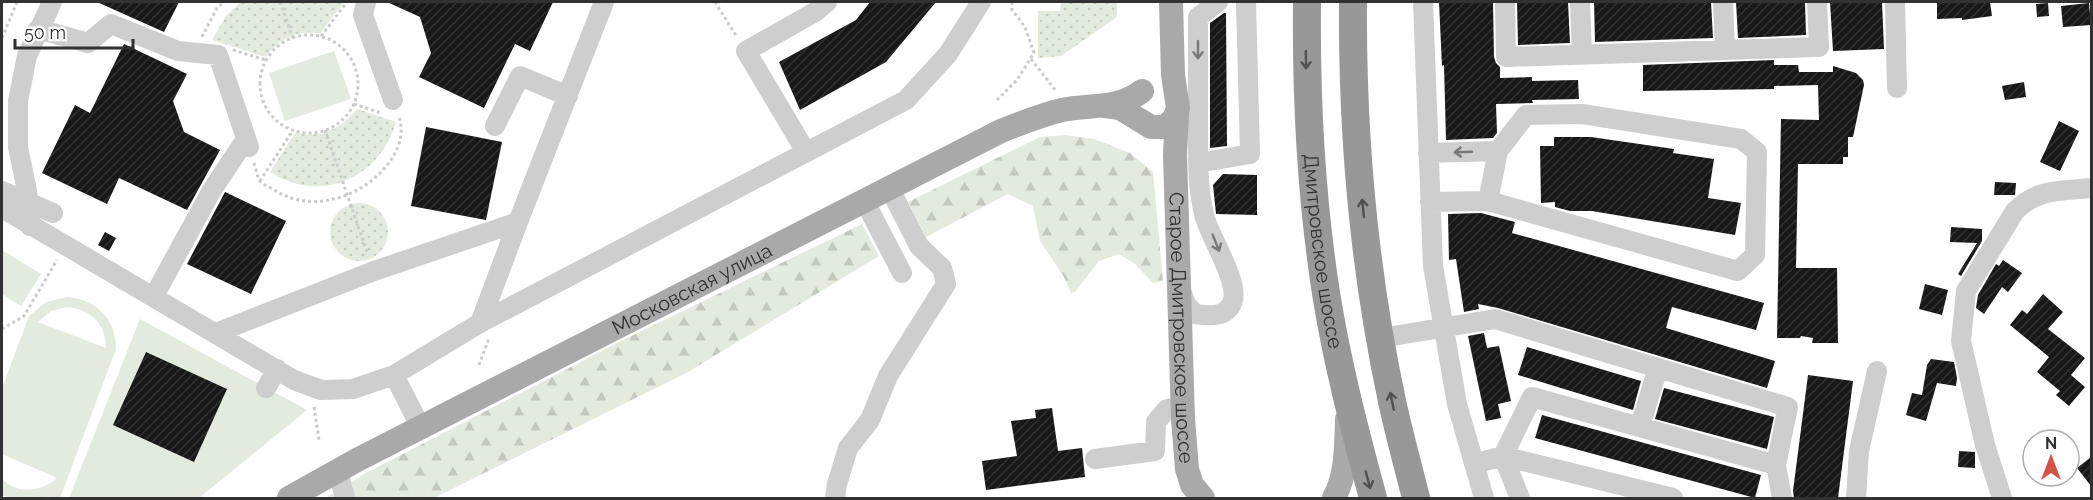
<svg xmlns="http://www.w3.org/2000/svg" width="2093" height="500" font-family="Raleway,sans-serif">
<defs>
<pattern id="forest-firs" width="22" height="20" patternUnits="userSpaceOnUse" patternTransform="scale(1.5)"><rect width="22" height="20" fill="#e3eade"/><path d="M5 1l3.5 6h-7zM16 11l3.5 6h-7z" fill="#c3c9bf"/></pattern>
<pattern id="park-dots" width="8" height="8" patternUnits="userSpaceOnUse" patternTransform="scale(1.5)"><rect width="8" height="8" fill="#e3eade"/><path d="M2 2h.1M6 6h.1" fill="none" stroke="#c3c9bf" stroke-width="1.8" stroke-linecap="round"/></pattern>
<pattern id="building-hatch" width="6" height="6" patternUnits="userSpaceOnUse" patternTransform="scale(1.5)"><rect width="6" height="6" fill="#181818"/><path d="M-1 1l2-2M0 6l6-6M5 7l2-2" fill="none" stroke="#313131"/></pattern>
</defs>
<rect width="100%" height="100%" fill="#fff"/>
<!-- grass -->
<path fill="#e3eade" fill-rule="evenodd" d="M 334,51 L 351,99 L 285,121 L 269,73 Z
M 2,250 L 41,274 L 21,306 L 2,294 Z
M 67,297 C 97,300 116,319 116,349 L 60,498 L 49,498 L 49,496 C 38,500 12,500 2,495 L 2,479 C 18,495 41,492 57,478 L 2,454 L 2,388 L 29,316 L 46,302 ZM 67,307 C 91,309 106,324 106,348 L 38,322 L 51,311 Z
M 140,319 L 307,410 L 199,498 L 69,498 Z"/>
<!-- forest -->
<path fill="url(#forest-firs)" d="M 1066,135 L 1094,139 L 1130,153 L 1153,172 L 1163,281 L 1153,283 L 1134,263 L 1119,254 L 1099,261 L 1075,292 L 1071,293 L 1064,277 L 1040,241 L 1033,206 L 1008,194 L 926,237 L 908,202 L 1040,137 Z
M 862,224 L 879,256 L 688,372 L 434,498 L 326,498 L 364,474 L 625,339 Z"/>
<!-- park -->
<path fill="url(#park-dots)" d="M 241,2 L 344,2 L 320,33 C 296,30 280,38 265,57 L 212,40 L 226,16 Z
M 1061,2 L 1117,2 L 1117,17 L 1061,56 L 1038,58 L 1038,11 L 1060,11 Z
M 357,109 L 396,122 C 380,178 321,205 270,172 L 295,133 C 321,139 341,129 357,109 Z
M330 232a29 29 0 1 1 58 0a29 29 0 1 1-58 0Z"/>
<!-- building -->
<path fill="url(#building-hatch)" d="M 97,2 L 179,2 L 164,32 Z
M 387,2 L 553,2 L 530,51 L 515,44 L 484,108 L 419,77 L 431,53 L 420,17 Z
M 870,2 L 936,2 L 886,62 L 800,110 L 779,62 L 856,20 Z
M 1439,2 L 1493,2 L 1494,57 L 1496,63 L 1500,67 L 1500,78 L 1532,77 L 1532,81 L 1578,80 L 1579,99 L 1532,100 L 1533,103 L 1496,104 L 1497,133 L 1493,138 L 1446,140 L 1444,65 L 1442,66 Z
M 1517,2 L 1568,2 L 1570,43 L 1518,45 Z
M 1594,2 L 1711,2 L 1713,38 L 1595,42 Z
M 1736,2 L 1805,2 L 1806,35 L 1738,38 Z
M 1830,2 L 1882,2 L 1884,49 L 1833,51 Z
M 1937,2 L 1990,2 L 1992,16 L 1962,20 L 1962,18 L 1937,19 Z
M 2048,3 L 2049,16 L 2037,17 L 2036,4 Z
M 2089,3 L 2091,25 L 2063,27 L 2061,6 Z
M 1224,13 L 1226,13 L 1227,146 L 1210,148 L 1210,23 Z
M 124,44 L 187,74 L 173,101 L 184,132 L 220,150 L 187,210 L 119,178 L 107,204 L 42,173 L 75,105 L 90,113 Z
M 1774,60 L 1774,65 L 1798,65 L 1799,72 L 1833,72 L 1833,66 L 1856,73 L 1863,80 L 1864,85 L 1853,137 L 1848,137 L 1848,157 L 1843,157 L 1843,164 L 1798,164 L 1796,268 L 1837,268 L 1838,343 L 1812,343 L 1813,338 L 1801,336 L 1800,338 L 1777,338 L 1781,119 L 1819,120 L 1818,85 L 1774,86 L 1774,89 L 1643,91 L 1643,65 Z
M 2024,82 L 2026,97 L 2005,100 L 2002,86 Z
M 2059,121 L 2079,131 L 2060,171 L 2040,162 Z
M 426,127 L 502,142 L 486,220 L 411,206 Z
M 1554,137 L 1591,137 L 1674,149 L 1673,153 L 1714,159 L 1708,198 L 1741,203 L 1735,235 L 1592,211 L 1570,211 L 1555,207 L 1555,202 L 1541,203 L 1540,146 L 1554,146 Z
M 1223,174 L 1257,175 L 1257,215 L 1216,214 L 1213,185 Z
M 1995,182 L 2016,183 L 2015,195 L 1994,195 Z
M 225,192 L 286,221 L 251,294 L 187,264 Z
M 1481,213 L 1515,222 L 1512,233 L 1764,303 L 1756,330 L 1672,307 L 1666,328 L 1775,361 L 1767,388 L 1498,308 L 1478,304 L 1479,309 L 1464,312 L 1456,259 L 1449,260 L 1448,214 Z
M 1951,227 L 1982,229 L 1982,241 L 1961,276 L 1958,274 L 1977,243 L 1950,242 Z
M 105,232 L 116,238 L 109,251 L 98,245 Z
M 2003,260 L 2022,273 L 2008,292 L 2002,287 L 1984,314 L 1976,308 L 1978,295 L 1996,264 L 1999,266 Z
M 1925,284 L 1948,290 L 1942,315 L 1919,309 Z
M 2043,294 L 2063,312 L 2048,329 L 2085,358 L 2071,375 L 2085,387 L 2069,406 L 2056,395 L 2060,391 L 2037,372 L 2049,357 L 2010,325 L 2022,310 L 2027,314 Z
M 1484,333 L 1487,348 L 1499,346 L 1511,401 L 1498,404 L 1501,418 L 1486,421 L 1468,336 Z
M 1527,347 L 1641,381 L 1633,410 L 1518,375 Z
M 146,352 L 227,389 L 194,462 L 113,425 Z
M 1931,359 L 1954,362 L 1957,378 L 1956,386 L 1937,383 L 1926,421 L 1906,415 L 1912,393 L 1922,395 L 1927,365 Z
M 1808,375 L 1853,381 L 1838,498 L 1794,498 L 1793,491 Z
M 1664,388 L 1774,417 L 1767,449 L 1655,419 Z
M 1052,408 L 1058,451 L 1082,448 L 1085,477 L 986,490 L 982,461 L 1017,456 L 1011,421 L 1036,418 L 1035,410 Z
M 1542,415 L 1761,475 L 1755,498 L 1535,438 Z
M 1959,451 L 1975,452 L 1975,468 L 1958,467 Z
M 2091,457 L 2091,486 L 2077,468 Z"/>
<g fill="none" stroke-linecap="round" stroke-linejoin="round">
<!-- path -->
<path stroke="#cbcbcb" stroke-width="3" stroke-dasharray="3 3" stroke-linecap="butt" d="M 280,2 L 293,38
M 715,2 L 737,37
M260 84a49 49 0 1 1 98 0a49 49 0 1 1-98 0Z
M 321,36 L 347,2
M 202,37 L 217,8 L 224,2
M 2,38 L 17,2
M 233,50 L 266,60
M 1031,59 L 1056,91
M 997,100 L 1017,80 L 1034,53 L 1025,27 L 1012,10 L 1012,2
M 354,104 L 381,113
M 325,130 L 368,255
M 254,163 C 256,168 257,177 260,181 C 263,185 272,188 276,191 C 315,215 367,195 391,160 C 400,146 404,132 399,116
M 260,181 L 293,130
M 2,329 L 24,316 L 57,260
M 479,365 L 489,338
M 314,407 L 319,440"/>
<!-- minor -->
<path stroke="#cecece" stroke-width="20" d="M 366,2 L 363,15 L 393,100
M 1423,2 L 1433,266 L 1457,404 L 1484,498
M 1505,2 L 1506,57 L 1819,47 L 1817,2
M 1580,2 L 1582,54
M 1723,2 L 1725,50
M 1895,2 L 1897,88
M 38,29 L 88,43 L 111,24 L 178,51 L 218,55 L 249,147
M 495,126 L 520,76 L 568,96
M 806,152 L 746,51 L 815,12 L 827,2
M 1428,153 L 1498,151
M 1198,163 L 1250,154 L 1246,2
M 2,191 L 53,213
M 865,202 L 902,273
M 1430,202 L 1488,201 L 1738,271 L 1755,255 L 1757,152 L 1741,139 L 1582,114 L 1526,115 L 1498,151 L 1488,201
M 2,208 L 294,380 L 321,390 L 353,389 L 394,375 L 421,428
M 30,226 L 27,191 L 18,147 L 18,101 L 27,56 L 52,2
M 1180,288 L 1186,304 L 1195,314 C 1210,316 1228,318 1233,300 C 1238,281 1211,238 1205,218 C 1197,189 1198,157 1198,127 C 1198,90 1198,54 1198,17 L 1218,2
M 154,296 L 212,190 L 246,139
M 480,323 L 518,222 L 604,2
M 216,333 L 374,271 L 518,222
M 1381,338 L 1495,319 L 1788,407 L 1776,465 L 1782,498
M 394,375 L 480,323 L 906,100 L 948,54 L 981,2
M 266,388 L 277,369
M 1640,426 L 1658,368
M 1095,459 L 1155,451 L 1156,422 L 1167,409 L 1183,406
M 1474,464 L 1503,456 L 1520,498
M 338,471 L 345,498
M 835,498 L 837,484 L 848,448 L 870,420 L 888,376 L 946,284 L 942,268 L 919,246 L 890,189
M 1673,498 L 1503,456 L 1532,397 L 1776,465
M 1856,498 L 1859,451 L 1877,371
M 2002,498 L 1985,445 L 1961,341 L 1966,291 L 2015,211 C 2038,188 2062,191 2092,188"/>
<!-- major -->
<g stroke="#a9a9a9" stroke-width="24">
<path d="M 1105,106 L 1120,108 L 1151,127 L 1164,127 L 1174,119 L 1178,108 L 1173,75 L 1171,2"/>
<path id="s1" d="M 1177,114 L 1175,155 L 1183,419 L 1187,469 L 1192,485 L 1203,498"/>
<path id="s2" d="M 289,498 L 357,460 L 1001,131 C 1021,123 1041,115 1062,110 C 1090,104 1118,110 1142,91"/>
<path d="M 1334,498 C 1347,474 1346,446 1347,419"/>
</g>
<!-- highway -->
<g stroke="#989898" stroke-width="28">
<path id="s3" d="M 1307,2 C 1306,99 1311,197 1326,293 C 1337,363 1355,431 1373,498"/>
<path d="M 1353,2 C 1352,135 1364,270 1392,401 C 1399,434 1408,466 1416,498"/>
</g>
</g>
<!-- one-way arrows -->
<defs><path id="oneway-shaft" d="M-6 0H5M1.5-3L5.5 0L1.5 3" fill="none" stroke-width="1.6" stroke-linecap="round" stroke-linejoin="round" transform="scale(1.5)"/></defs>
<g stroke="#787878">
<use href="#oneway-shaft" transform="translate(1198 50) rotate(90)"/>
<use href="#oneway-shaft" transform="translate(1463 152) rotate(178)"/>
<use href="#oneway-shaft" transform="translate(1216 243) rotate(68)"/>
</g>
<g stroke="#505050">
<use href="#oneway-shaft" transform="translate(1306 60) rotate(89)"/>
<use href="#oneway-shaft" transform="translate(1363 208) rotate(-96)"/>
<use href="#oneway-shaft" transform="translate(1392 401) rotate(-102)"/>
<use href="#oneway-shaft" transform="translate(1368 480) rotate(75)"/>
</g>
<g text-anchor="middle" dominant-baseline="central" stroke-width="6" stroke-linejoin="round" paint-order="stroke">
<!-- street labels -->
<g font-size="20" fill="#313131" stroke="#fff">
<text stroke="none"><textPath href="#s3" startOffset="250">Дмитровское шоссе</textPath></text>
<text stroke="none"><textPath href="#s2" startOffset="454">Московская улица</textPath></text>
<text stroke="none"><textPath href="#s1" startOffset="214">Старое Дмитровское шоссе</textPath></text>
</g>
</g>
<!-- border -->
<rect width="2093" height="500" fill="none" stroke="#313131" stroke-width="6"/>
<!-- north arrow -->
<g transform="translate(2051 458)"><circle r="28" fill="#ffffff" stroke="#adadad" stroke-width="1.5"/>
<path d="M0-4.5L10 22L0 15L-10 22Z" fill="#d65146"/>
<text y="-9" font-size="16" font-weight="bold" text-anchor="middle" fill="#313131">N</text>
</g>
<!-- scale -->
<path d="M15 39v9h118v-9" fill="none" stroke="#313131" stroke-width="3"/>
<text x="24" y="39" font-size="18" fill="#313131" stroke="#ffffff" stroke-width="4.5" paint-order="stroke">50 m</text>
</svg>
